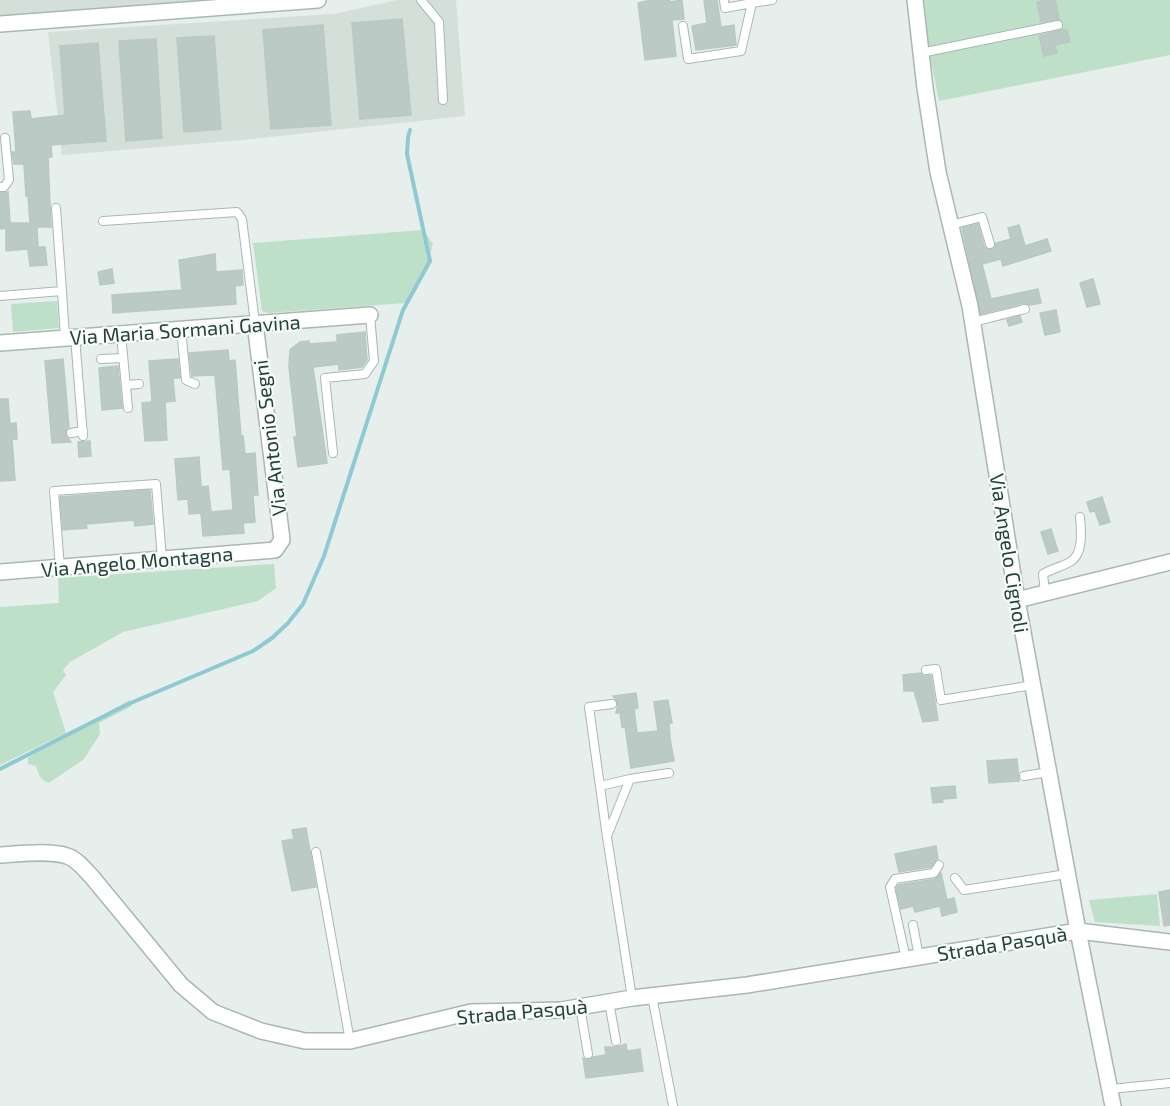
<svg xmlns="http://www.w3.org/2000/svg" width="1170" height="1106" font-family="'Exo 2',sans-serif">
<rect width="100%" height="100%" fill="#e6efeb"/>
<!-- built -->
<path fill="#d4dfda" d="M 0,0 L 213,0 L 0,16 Z
M 397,0 L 456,0 L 465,116 L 242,140 L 62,155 L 48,32 L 334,14 Z"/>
<!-- green -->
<path fill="#bfe0c8" d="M 924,0 L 1170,0 L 1170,55 L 939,101 L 929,51 Z
M 423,230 L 433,244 L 428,262 L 406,303 L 268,313 L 262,311 L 253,243 Z
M 57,301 L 59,328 L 13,332 L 11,304 Z
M 274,564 L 276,588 L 258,601 L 123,632 L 70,662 L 63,670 L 66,675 L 53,692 L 66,733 L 0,765 L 0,607 L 59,603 L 58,578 Z
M 130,700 L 132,706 L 99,723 L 100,734 L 84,759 L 49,783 C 40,780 39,775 36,766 L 28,764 L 28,758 L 43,748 Z
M 1157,894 L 1160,926 L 1095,922 L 1089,900 Z"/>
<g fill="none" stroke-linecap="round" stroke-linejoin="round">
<!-- stream -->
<path stroke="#8ec9d4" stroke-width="4" d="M 0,769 L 126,705 L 253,651 L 272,638 L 288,623 L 303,604 L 324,556 L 403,310 L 430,261 L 407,154 L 408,137 L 410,130"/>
</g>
<!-- building -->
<path fill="#bbcac4" stroke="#b8c9c2" stroke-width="1.5" d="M 651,0 L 670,0 L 670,2 L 682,0 L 684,19 L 672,20 L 676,56 L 645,60 L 638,3 Z
M 704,0 L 717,0 L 721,27 L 734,25 L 736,45 L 696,50 L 692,26 L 707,23 Z
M 1048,0 L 1055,0 L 1059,19 L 1041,22 L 1037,2 Z
M 402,19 L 411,115 L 360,119 L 352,23 Z
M 323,25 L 331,125 L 271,129 L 263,30 Z
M 1061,30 L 1067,30 L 1070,42 L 1055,45 L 1057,53 L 1044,56 L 1039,36 Z
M 214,36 L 221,129 L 184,132 L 177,38 Z
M 156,39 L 162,138 L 126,141 L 119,41 Z
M 98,43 L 106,141 L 51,145 L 52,157 L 48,157 L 51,227 L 37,227 L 38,247 L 45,247 L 47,265 L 30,266 L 28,249 L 6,251 L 6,228 L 0,229 L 0,193 L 8,192 L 10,223 L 30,223 L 28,196 L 26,196 L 24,164 L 14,164 L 12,152 L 16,152 L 13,112 L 30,111 L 31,119 L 65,115 L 60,46 Z
M 978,224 L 984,246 L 989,250 L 994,249 L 996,243 L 1011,239 L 1008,228 L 1019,225 L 1025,246 L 1047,239 L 1051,251 L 1003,266 L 1001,259 L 982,264 L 991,299 L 1038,289 L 1041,303 L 1030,305 L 1024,303 L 981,314 L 962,228 Z
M 215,254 L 216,272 L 242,270 L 243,285 L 235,286 L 236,304 L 113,313 L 112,295 L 182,290 L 179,260 Z
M 112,269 L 114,283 L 100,285 L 98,272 Z
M 1093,279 L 1100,304 L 1087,307 L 1080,283 Z
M 1056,310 L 1060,332 L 1045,335 L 1040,313 Z
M 1020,316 L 1022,322 L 1009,326 L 1007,320 Z
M 365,332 L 367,360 L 362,367 L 339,370 L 339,364 L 313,367 L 327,463 L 298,467 L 294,437 L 297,437 L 289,367 L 290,350 L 300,342 L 309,341 L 309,344 L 337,342 L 337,335 Z
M 228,350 L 229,361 L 235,360 L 241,436 L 243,436 L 245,454 L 255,453 L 258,495 L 253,495 L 255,522 L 243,523 L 244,533 L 203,536 L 201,513 L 189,514 L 188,499 L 178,500 L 175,459 L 199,457 L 201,487 L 208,486 L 211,512 L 233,510 L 230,469 L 223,470 L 215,375 L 192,376 L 189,353 Z
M 63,359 L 69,427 L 65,433 L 71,442 L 52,443 L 45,361 Z
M 178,359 L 180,378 L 173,378 L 175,401 L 165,402 L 167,440 L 145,441 L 142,403 L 152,402 L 149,361 Z
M 118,366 L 122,408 L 102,410 L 99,368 Z
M 0,399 L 8,399 L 10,424 L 16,423 L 17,439 L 12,439 L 15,480 L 0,481 Z
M 90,441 L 91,456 L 79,457 L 78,442 Z
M 150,490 L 153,524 L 135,526 L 134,520 L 86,524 L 87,528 L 63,530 L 60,497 Z
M 1102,497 L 1110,522 L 1100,525 L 1095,511 L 1090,512 L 1087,502 Z
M 1051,529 L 1058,551 L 1048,554 L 1041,532 Z
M 921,673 L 924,676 L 931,676 L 938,720 L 923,722 L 914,691 L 904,691 L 903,675 Z
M 636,693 L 638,708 L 634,709 L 637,733 L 658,731 L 654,702 L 668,700 L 672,723 L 669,723 L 670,738 L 674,761 L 631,768 L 625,726 L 622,727 L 620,713 L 616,713 L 618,703 L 613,696 Z
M 1017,759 L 1019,781 L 989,783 L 987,761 Z
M 955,786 L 956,798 L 942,799 L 943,802 L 933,803 L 931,788 Z
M 306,828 L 316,887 L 292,891 L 282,841 L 294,839 L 292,830 Z
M 936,846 L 938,859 L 930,867 L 899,872 L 895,854 Z
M 941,873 L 947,900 L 954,898 L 957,912 L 942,916 L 940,906 L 915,912 L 913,906 L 901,909 L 896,888 L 899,885 L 935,879 Z
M 1170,890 L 1170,925 L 1164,926 L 1159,892 Z
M 626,1044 L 627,1051 L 640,1049 L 643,1071 L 586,1078 L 583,1058 L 588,1060 L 593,1057 L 606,1055 L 605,1047 L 616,1047 Z"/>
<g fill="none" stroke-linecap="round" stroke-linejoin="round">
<!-- service casing -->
<g stroke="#a8b8b2" stroke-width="10">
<path id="service" d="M 421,0 L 439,22 L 443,100
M 752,3 L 772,0
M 683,26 L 688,59 L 741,51 L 752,3 L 725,8 L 724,0
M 921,53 L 1058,25
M 0,187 L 4,187 L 9,180 L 5,138
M 56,208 L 62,291
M 103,221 L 237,212 L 242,219 L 255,323
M 951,225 L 982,217 L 990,244
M 0,296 L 62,291 L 65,338
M 973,322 L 1025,309
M 181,329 L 186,380 L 195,384
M 121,334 L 128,408
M 75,337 L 83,436
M 101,359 L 123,358
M 126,385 L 139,384
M 71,433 L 83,431
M 333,453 L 325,378 L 365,374 L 374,361 L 370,315
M 60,568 L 54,491 L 156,484 L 162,559
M 1045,593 L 1043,574 C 1051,569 1061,567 1070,562 C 1084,554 1081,530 1080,517
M 926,670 L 936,669 L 941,700 L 1033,685
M 612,704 L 589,707 L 607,837 L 632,998
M 1024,776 L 1049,772
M 600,786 L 630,779
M 607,836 L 630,779 L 669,773
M 316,852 L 350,1041
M 955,878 L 964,890 L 1067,874
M 913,925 L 919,957
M 906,959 L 890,887 L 895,879 L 934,873 L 939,865
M 652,996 L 673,1106
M 609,1002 L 616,1041
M 580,1007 L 588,1054
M 1111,1089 L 1170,1083"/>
</g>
<!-- minor casing -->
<g stroke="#a8b8b2" stroke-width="18">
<path id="minor" d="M 915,0 L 925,88 L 938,172 L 970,306 L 1017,600 L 1078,931 L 1113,1106
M 0,24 L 318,0
M 0,343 L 370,315
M 0,572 L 275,550 L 282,540 L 255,323
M 1017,600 L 1170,562
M 0,855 C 18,854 50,850 67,856 C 77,859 85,870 92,877 L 181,985 L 213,1012 L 261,1031 L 305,1041 L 350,1041 L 471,1012 L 561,1010 L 632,998 L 747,985 L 1078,931 L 1170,942"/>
</g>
<!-- service -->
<use href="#service" stroke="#fff" stroke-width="8"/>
<!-- minor -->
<use href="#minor" stroke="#fff" stroke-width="15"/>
</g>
<g text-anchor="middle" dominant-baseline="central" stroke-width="4.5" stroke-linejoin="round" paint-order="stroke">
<!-- street labels -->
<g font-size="20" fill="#24423a" stroke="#f7fbf9">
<text transform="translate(185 329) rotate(-4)">Via Maria Sormani Gavina</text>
<text transform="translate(269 438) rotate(-97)">Via Antonio Segni</text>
<text transform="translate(1010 553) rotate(81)">Via Angelo Cignoli</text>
<text transform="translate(137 561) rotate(-5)">Via Angelo Montagna</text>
<text transform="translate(1002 943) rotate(-9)">Strada Pasquà</text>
<text transform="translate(522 1011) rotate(-5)">Strada Pasquà</text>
</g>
</g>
</svg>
